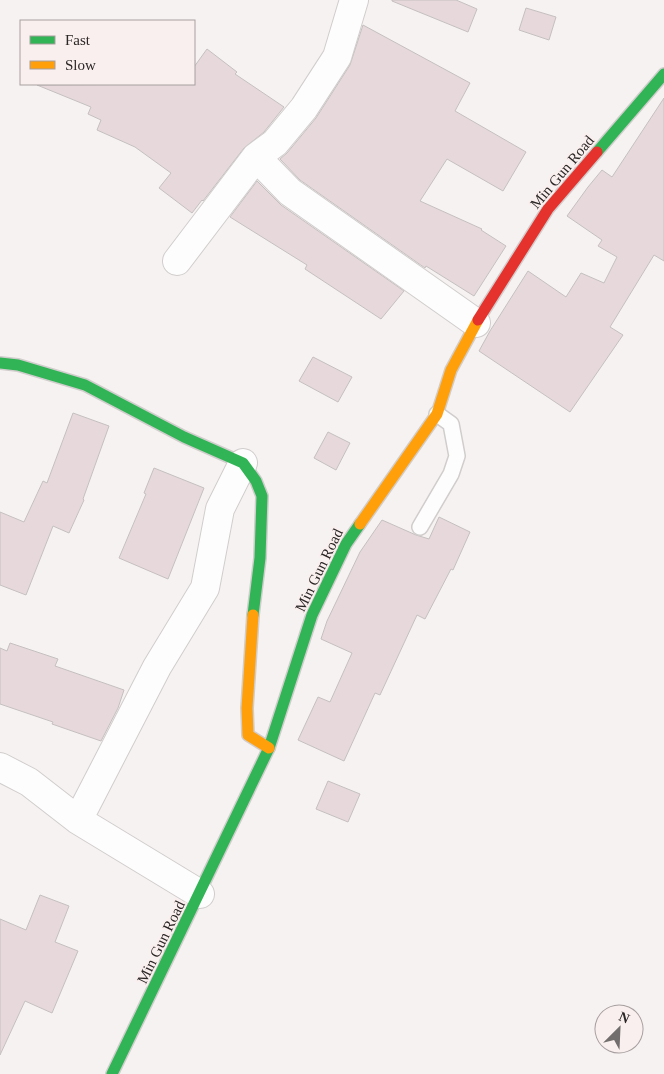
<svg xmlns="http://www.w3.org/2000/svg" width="664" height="1074" font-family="'Times New Roman',serif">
<rect width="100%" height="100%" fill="#f7f2f2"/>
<!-- building -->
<path fill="#e7d9db" stroke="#c5c0c0" d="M 392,0 L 456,0 L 477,9 L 468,32 L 392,1 Z
M 526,8 L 556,17 L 549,40 L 519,30 Z
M 363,25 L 470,83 L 455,111 L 526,152 L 503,191 L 447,159 L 420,201 L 482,229 L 481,230 L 506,246 L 474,296 L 426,266 L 425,268 L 300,180 L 280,159 L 287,153 L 316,118 L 350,65 Z
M 207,49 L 237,72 L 235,74 L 284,107 L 264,132 L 244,148 L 203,201 L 202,200 L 192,213 L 159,188 L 171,173 L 135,147 L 97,130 L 101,120 L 88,114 L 91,107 L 37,85 L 194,84 L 194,67 Z
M 664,98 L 664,261 L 654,255 L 610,327 L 623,335 L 570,412 L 479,351 L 490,331 L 528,271 L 566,297 L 581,273 L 604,283 L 617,257 L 598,246 L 602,240 L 567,216 L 588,187 L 602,170 L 612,177 Z
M 257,181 L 281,205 L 404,291 L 381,319 L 305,269 L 307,265 L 230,217 Z
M 313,357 L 352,377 L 338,402 L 299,381 Z
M 73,413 L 109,426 L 83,499 L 84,500 L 69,533 L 53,526 L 26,595 L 0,585 L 0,512 L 24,522 L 43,481 L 47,483 Z
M 328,432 L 350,443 L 336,470 L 314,458 Z
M 154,468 L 204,488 L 168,579 L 119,558 L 146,494 L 144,493 Z
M 439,517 L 470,532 L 453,570 L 451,569 L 425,619 L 417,615 L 380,695 L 375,693 L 344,761 L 298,740 L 318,697 L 330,702 L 352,653 L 321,639 L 327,621 L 360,552 L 382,520 L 416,535 L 429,539 Z
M 10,643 L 58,659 L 55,666 L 124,690 L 118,708 L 101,741 L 52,724 L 53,722 L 0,704 L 0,648 L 7,651 Z
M 328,781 L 360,794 L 348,822 L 316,809 Z
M 40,895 L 69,906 L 55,942 L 78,951 L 52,1013 L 25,1001 L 0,1055 L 0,919 L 26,930 Z"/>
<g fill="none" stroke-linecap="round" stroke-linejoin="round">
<!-- lane casing -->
<g stroke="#d1cdcd" stroke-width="18">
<path id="lane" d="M 420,527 L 451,474 L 457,456 L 451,424 L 437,414"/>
</g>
<!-- street casing -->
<g stroke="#d1cdcd" stroke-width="30">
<path id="street" d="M 354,0 L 337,57 L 304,108 L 275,143 L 256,157 L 290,192 L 476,323
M 177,261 L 256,157
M 0,767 L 29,782 L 78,820 L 200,894
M 78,820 L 157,667 L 205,588 L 220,509 L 243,463"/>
</g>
<!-- fast casing -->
<g stroke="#d1cdcd" stroke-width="14">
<path id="fast" d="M 597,152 L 664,74
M 0,363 L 18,365 L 85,385 L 184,437 L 243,463 L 256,481 L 262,496 L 260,558 L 253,615
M 112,1074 L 269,748 L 312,615 L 346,544 L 360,524"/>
</g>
<!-- slow casing -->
<g stroke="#d1cdcd" stroke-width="14">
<path id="slow" d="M 360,524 L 437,414 L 451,370 L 478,320
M 253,615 L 247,708 L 248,735 L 269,748"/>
</g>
<!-- jam casing -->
<g stroke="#d1cdcd" stroke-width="14">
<path id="jam" d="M 478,320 L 548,209 L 597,152"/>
</g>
<!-- lane -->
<use href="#lane" stroke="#fefdfd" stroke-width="15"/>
<!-- street -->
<use href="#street" stroke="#fefdfd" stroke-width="28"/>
<!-- fast -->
<use href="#fast" stroke="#30b455" stroke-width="11"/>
<!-- slow -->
<use href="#slow" stroke="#ff9f0a" stroke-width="11"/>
<!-- jam -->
<use href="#jam" stroke="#e5322d" stroke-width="11"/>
</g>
<g text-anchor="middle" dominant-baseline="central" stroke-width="4" stroke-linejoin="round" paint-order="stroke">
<!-- street labels -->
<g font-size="15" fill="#2b2727" stroke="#faefef">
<text transform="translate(562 172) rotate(-50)">Min Gun Road</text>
<text transform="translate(319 570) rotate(-64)">Min Gun Road</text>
<text transform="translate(161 942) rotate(-64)">Min Gun Road</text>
</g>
</g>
<!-- legend -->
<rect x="20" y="20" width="175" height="65" fill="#faefef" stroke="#a79f9f"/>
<rect x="30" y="36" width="25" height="8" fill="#30b455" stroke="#a79f9f"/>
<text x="65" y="45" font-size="15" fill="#2b2727">Fast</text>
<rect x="30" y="61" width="25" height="8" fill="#ff9f0a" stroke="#a79f9f"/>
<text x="65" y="70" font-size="15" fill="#2b2727">Slow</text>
<!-- north arrow -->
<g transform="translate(619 1029) rotate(24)"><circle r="24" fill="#faefef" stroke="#a79f9f"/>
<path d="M0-4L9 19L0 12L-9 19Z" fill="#726e6e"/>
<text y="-8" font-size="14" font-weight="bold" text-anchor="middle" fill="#2b2727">N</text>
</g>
</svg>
